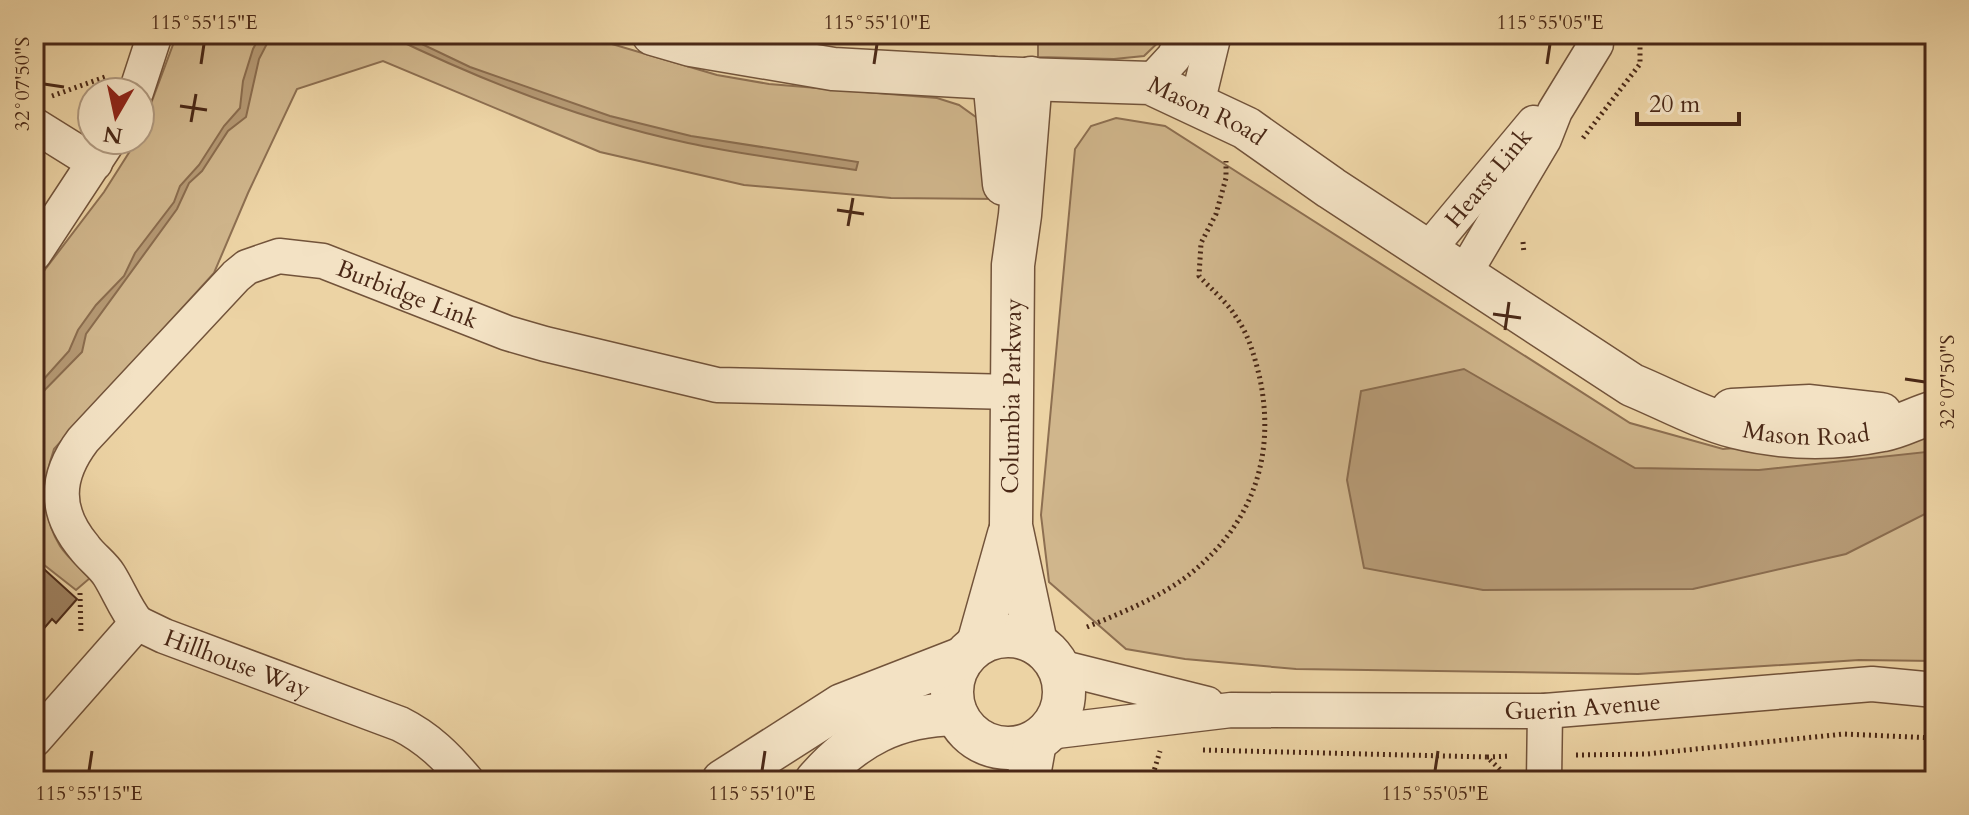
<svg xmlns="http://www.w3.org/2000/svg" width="1969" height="815" font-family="Cardo,serif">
<rect width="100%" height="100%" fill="#ecd3a4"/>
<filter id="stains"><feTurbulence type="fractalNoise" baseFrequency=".0025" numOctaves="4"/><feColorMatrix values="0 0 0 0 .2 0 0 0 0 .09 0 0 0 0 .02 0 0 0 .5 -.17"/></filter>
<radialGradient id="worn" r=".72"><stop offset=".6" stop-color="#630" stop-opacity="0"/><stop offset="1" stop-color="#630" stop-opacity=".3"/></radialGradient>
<!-- green -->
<path fill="#d0b68c" stroke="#8d6f51" stroke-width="2" d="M 177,34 L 578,34 L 717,75 L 769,84 L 937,98 L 959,105 L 980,120 L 996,199 L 891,198 L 744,185 L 600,152 L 383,61 L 297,89 L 248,193 L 214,273 L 54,449 C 43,481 41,515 60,546 C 67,557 80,568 90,578 L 76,590 L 34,557 L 34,284 L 104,192 L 137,140 L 140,140 L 140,133 Z
M 1038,34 L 1167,34 L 1144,56 L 1114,59 L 1038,57 Z
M 1116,118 L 1165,126 L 1630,423 L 1723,449 L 1935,433 L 1935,661 L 1859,660 L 1638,674 L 1296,669 L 1185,659 L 1126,649 L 1049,582 L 1041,515 L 1075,149 L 1091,126 Z"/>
<!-- water -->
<path fill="#b59974" stroke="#8a6c4e" stroke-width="2" d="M 261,34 L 272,34 L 259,59 L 246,117 L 228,131 L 202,171 L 189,183 L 177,209 L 86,334 L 82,352 L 34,401 L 34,390 L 69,351 L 78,330 L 96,305 L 124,276 L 135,253 L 174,202 L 180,186 L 199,165 L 224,126 L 240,108 L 243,81 L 253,49 Z
M 386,34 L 401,34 L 470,67 L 610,116 L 691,136 L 858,162 L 856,170 C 800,162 744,155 688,143 C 584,121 482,81 386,34 Z
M 1464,369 L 1635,468 L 1759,470 L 1935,451 L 1935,509 L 1846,554 L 1693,589 L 1483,590 L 1364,568 L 1347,480 L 1361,391 Z"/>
<!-- building -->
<path fill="#9e8160" stroke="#4a2816" stroke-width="2" d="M 34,560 L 77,599 L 56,623 L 52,619 L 40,633 L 43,636 L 34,646 Z"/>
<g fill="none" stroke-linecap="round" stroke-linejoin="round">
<!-- minor casing -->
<g stroke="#72533a" stroke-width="37">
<g id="minor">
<path d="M 1150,83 L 1174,57 L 1185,34"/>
<path d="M 136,92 L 155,34"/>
<path d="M 1197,104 L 1214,34"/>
<path d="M 34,125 L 95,163"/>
<path id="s1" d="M 1428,250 L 1534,123"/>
<path d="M 34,254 L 109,140"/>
<path d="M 1464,274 L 1544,139 L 1555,111 L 1596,44 L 1596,34"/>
<path id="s2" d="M 137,623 C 125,608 119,591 109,575 C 103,565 91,557 84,547 C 54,511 55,477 83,440 L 236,276 L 247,267 L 279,256 L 323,261 L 507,333 L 545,344 L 717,385 L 1013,392"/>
<path d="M 1059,667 L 1207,704"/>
<path id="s3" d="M 1048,732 L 1231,710 L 1545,711 L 1872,684 L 1935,690"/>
<path id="s4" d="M 34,740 L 137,623 L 164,636 L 400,724 C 428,738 447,757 467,781"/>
<path d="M 1544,781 L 1545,711"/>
</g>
</g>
<!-- tertiary casing -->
<g stroke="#72533a" stroke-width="45">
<g id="tertiary">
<path id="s5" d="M 653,34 L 691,45 L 833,69 L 994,78 L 1150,83 L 1246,128 L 1331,188 L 1632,385 C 1666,399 1700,418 1735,427 C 1783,439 1834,440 1883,430 C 1900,427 1917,417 1935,412"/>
<path d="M 994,78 L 1004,184"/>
<path d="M 1031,78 L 1020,215 L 1013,265 L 1011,526 L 1036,643"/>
<path d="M 1732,410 L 1810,406 L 1881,414"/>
<circle cx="1008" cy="692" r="56"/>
<path d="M 978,644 L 1009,534"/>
<path d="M 723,781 L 842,705 L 963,658"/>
<path d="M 816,781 C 855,736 897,715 956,714"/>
<path d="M 1028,781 L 1035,742"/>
</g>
</g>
<!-- path -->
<path stroke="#4a2816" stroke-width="5" stroke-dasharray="2 4" stroke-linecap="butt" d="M 1110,43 L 1121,35 L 1130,34
M 52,96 L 105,77 L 106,74
M 1583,138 L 1640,64 L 1640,34
M 1523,242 L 1524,254
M 34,432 L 40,430
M 80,593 L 81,635
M 1087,627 C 1123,612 1159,598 1190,574 C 1252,524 1276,457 1260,379 C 1255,358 1249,335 1236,317 C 1227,302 1211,289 1199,276 L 1201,243 L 1216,214 L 1226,178 L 1226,161
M 1203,750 L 1487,757 L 1511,780
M 1576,755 L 1647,754 L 1844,734 L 1935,738
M 1487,757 L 1510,756
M 1151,781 L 1160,751"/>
<!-- minor -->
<use href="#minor" stroke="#f3e2c4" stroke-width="34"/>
<!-- tertiary -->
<use href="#tertiary" stroke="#f3e2c4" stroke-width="42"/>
</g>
<!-- ticks -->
<path fill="none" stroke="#4a2816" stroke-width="3" d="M 201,64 L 204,44M 874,64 L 877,44M 1547,64 L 1550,44M 44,84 L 64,87M 180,106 L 207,110M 191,122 L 196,94M 837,210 L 864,214M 848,226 L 853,198M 1493,314 L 1521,318M 1505,330 L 1509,302M 1905,379 L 1925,382M 89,771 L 92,751M 762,771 L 765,751M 1435,771 L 1438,751"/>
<g text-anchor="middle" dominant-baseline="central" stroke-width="6" stroke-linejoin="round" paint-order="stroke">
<!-- street labels -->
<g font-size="24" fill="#4a2816" stroke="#f3e2c4">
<text stroke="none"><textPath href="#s5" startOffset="564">Mason Road</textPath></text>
<text stroke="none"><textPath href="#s1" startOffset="94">Hearst Link</textPath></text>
<text stroke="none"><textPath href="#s2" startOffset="618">Burbidge Link</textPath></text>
<text transform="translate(1012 396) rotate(-89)">Columbia Parkway</text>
<text stroke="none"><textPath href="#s5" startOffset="1254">Mason Road</textPath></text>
<text stroke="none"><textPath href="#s4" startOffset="264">Hillhouse Way</textPath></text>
<text stroke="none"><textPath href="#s3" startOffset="536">Guerin Avenue</textPath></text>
</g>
</g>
<!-- margin -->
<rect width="1969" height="815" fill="none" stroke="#ecd3a4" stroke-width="88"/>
<!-- north arrow -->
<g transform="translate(116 116) rotate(189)"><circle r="38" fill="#f3e2c4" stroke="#af987e" stroke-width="2"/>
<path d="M0-6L14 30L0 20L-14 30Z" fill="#8f2418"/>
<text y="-12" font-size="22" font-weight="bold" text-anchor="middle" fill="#4a2816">N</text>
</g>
<!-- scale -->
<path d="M1637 112v12h102v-12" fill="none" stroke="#4a2816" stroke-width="4"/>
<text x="1649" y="112" font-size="24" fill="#4a2816" stroke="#f3e2c4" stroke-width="6" paint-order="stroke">20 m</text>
<rect x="44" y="44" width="1881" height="727" fill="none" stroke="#4a2816" stroke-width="3"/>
<g font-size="20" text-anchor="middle" fill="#4a2816">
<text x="204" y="29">115°55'15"E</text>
<text x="877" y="29">115°55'10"E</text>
<text x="1550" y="29">115°55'05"E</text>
<text transform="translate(22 84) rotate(-90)" y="7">32°07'50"S</text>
<text transform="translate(1947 382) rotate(-90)" y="7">32°07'50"S</text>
<text x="89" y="800">115°55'15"E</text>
<text x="762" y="800">115°55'10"E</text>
<text x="1435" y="800">115°55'05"E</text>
</g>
<rect width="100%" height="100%" filter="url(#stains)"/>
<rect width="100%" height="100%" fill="url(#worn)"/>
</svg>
